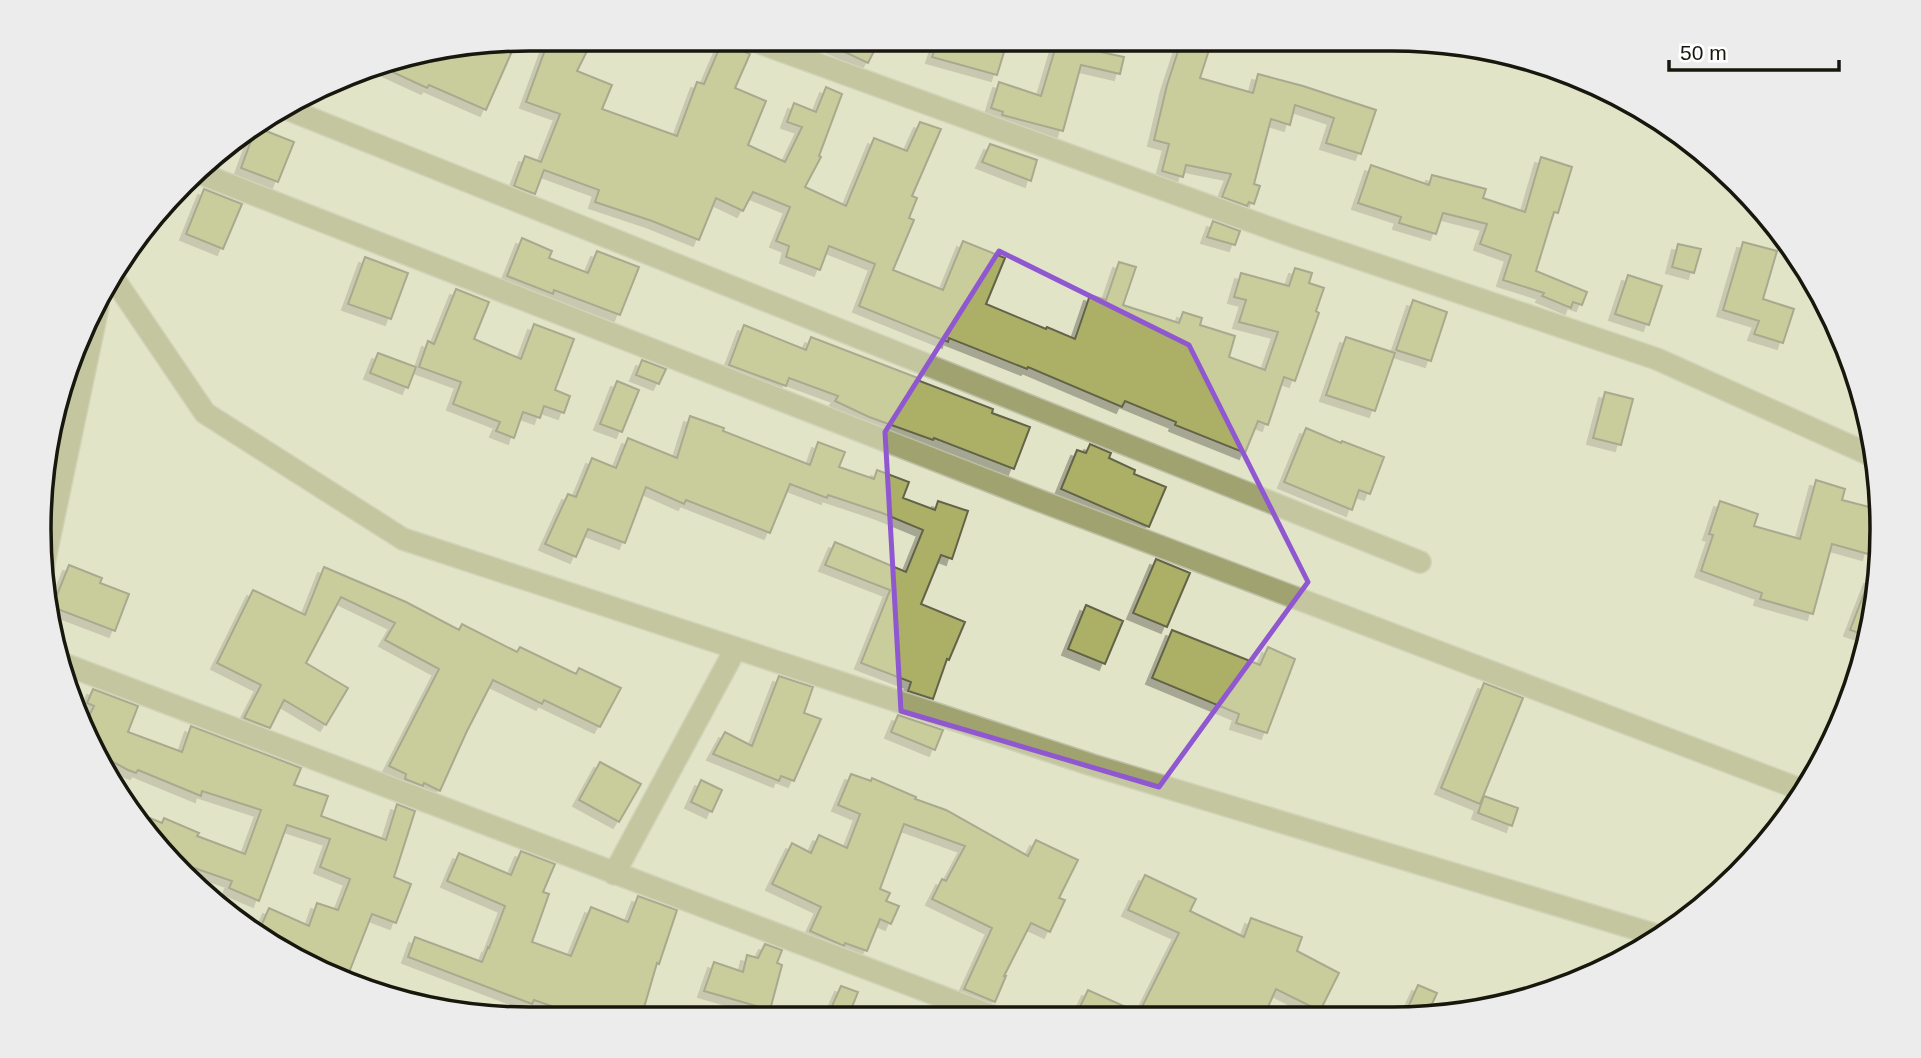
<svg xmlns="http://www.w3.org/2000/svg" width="1921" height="1058" font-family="Arial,sans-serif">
<defs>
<filter id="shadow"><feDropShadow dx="-6" dy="6" stdDeviation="0" flood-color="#0004"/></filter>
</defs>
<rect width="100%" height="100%" fill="#e2e4c7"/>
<!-- building -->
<path fill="#acaf66" stroke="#62634a" stroke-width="2" filter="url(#shadow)" d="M 549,39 L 593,39 L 577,71 L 612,85 L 602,109 L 677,136 L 697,82 L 704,84 L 722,42 L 750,54 L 735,88 L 766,101 L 748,145 L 785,162 L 802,127 L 787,122 L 794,103 L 816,112 L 826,87 L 842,94 L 819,156 L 821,157 L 805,187 L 846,206 L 874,138 L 907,151 L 920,122 L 941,129 L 912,196 L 917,198 L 909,218 L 914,220 L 893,270 L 943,290 L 963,241 L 1005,258 L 986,304 L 1046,329 L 1047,327 L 1075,339 L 1090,295 L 1106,300 L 1119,262 L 1136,267 L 1123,305 L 1179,323 L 1183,312 L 1202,318 L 1200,325 L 1235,336 L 1229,357 L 1265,370 L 1278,332 L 1239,322 L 1246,300 L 1234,297 L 1241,273 L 1289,286 L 1295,268 L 1312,273 L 1309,283 L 1324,288 L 1316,311 L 1319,313 L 1295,381 L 1284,377 L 1268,425 L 1258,421 L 1245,453 L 1175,425 L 1176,422 L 1125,401 L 1122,407 L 1028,367 L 1027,369 L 949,338 L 948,342 L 859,306 L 875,264 L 829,246 L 820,270 L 786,257 L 789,246 L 776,241 L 790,207 L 753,192 L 743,211 L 716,198 L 699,240 L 652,221 L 595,202 L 599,190 L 544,170 L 535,194 L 514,186 L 525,156 L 541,162 L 560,114 L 526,102 Z
M 817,39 L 858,39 L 876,47 L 868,63 Z
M 938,39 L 1008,39 L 997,75 L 932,57 Z
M 1058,39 L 1105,39 L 1101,52 L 1124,57 L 1120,74 L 1081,65 L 1063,131 L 1002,115 L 1003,112 L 991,108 L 999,82 L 1041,96 Z
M 517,40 L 486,110 L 429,85 L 427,88 L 375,64 Z
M 1181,42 L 1209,50 L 1200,78 L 1253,93 L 1258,74 L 1303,86 L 1376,110 L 1361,154 L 1326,143 L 1334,118 L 1295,105 L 1290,125 L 1271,119 L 1254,184 L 1260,186 L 1254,204 L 1249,202 L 1247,206 L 1222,197 L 1231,174 L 1186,165 L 1183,177 L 1162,171 L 1169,144 L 1154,140 L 1167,85 Z
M 256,127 L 294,142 L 278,182 L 241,168 Z
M 990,144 L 1037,160 L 1031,181 L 982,162 Z
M 1541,157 L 1572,167 L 1558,213 L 1554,212 L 1536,271 L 1587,292 L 1582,305 L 1573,302 L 1571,308 L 1542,296 L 1544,293 L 1503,280 L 1511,255 L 1480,244 L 1487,224 L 1443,213 L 1436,234 L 1399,223 L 1401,217 L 1358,203 L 1371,165 L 1429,185 L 1432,175 L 1486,189 L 1483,198 L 1525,212 Z
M 204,189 L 242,204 L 223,249 L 186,234 Z
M 1213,221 L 1240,231 L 1235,245 L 1207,237 Z
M 522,238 L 552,251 L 549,258 L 588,273 L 597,251 L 639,267 L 620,315 L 554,290 L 553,294 L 507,276 Z
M 1743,242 L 1777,251 L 1763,299 L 1794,309 L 1783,343 L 1754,334 L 1759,321 L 1723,310 Z
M 1678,244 L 1701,249 L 1694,273 L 1672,267 Z
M 365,257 L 408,273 L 391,319 L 348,304 Z
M 1628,275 L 1662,286 L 1649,325 L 1615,314 Z
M 456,289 L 489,302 L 474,339 L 521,359 L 534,324 L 574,339 L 555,390 L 570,396 L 564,413 L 544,406 L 540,418 L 523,412 L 514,438 L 496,431 L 500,422 L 453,404 L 461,382 L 419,367 L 428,341 L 434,344 Z
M 1413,300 L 1447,312 L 1431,361 L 1396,350 Z
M 744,325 L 806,350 L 811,337 L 918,378 L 917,380 L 993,409 L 992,413 L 1030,427 L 1014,469 L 934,438 L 933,440 L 869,417 L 835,401 L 838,396 L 789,378 L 786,386 L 729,365 Z
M 1346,337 L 1395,353 L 1375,411 L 1326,395 Z
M 378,353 L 416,367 L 408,388 L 370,373 Z
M 642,360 L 666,369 L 659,384 L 636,375 Z
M 617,381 L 639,390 L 622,432 L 600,424 Z
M 1605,392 L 1633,399 L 1621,445 L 1593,438 Z
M 690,416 L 724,428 L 723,431 L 810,465 L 818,442 L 845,452 L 839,467 L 874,479 L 877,470 L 909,482 L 903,498 L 935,510 L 938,501 L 968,511 L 952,559 L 941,555 L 921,604 L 965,622 L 949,660 L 947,659 L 933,699 L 908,691 L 911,682 L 861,663 L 890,590 L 825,565 L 835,542 L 906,572 L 923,530 L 882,513 L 828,495 L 827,498 L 790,484 L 770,533 L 686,500 L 684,504 L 646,487 L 625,543 L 588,529 L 576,557 L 545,544 L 568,494 L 576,497 L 592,458 L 616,468 L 628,438 L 677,458 Z
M 1306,428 L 1341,443 L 1342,441 L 1384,457 L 1370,494 L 1359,490 L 1352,510 L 1284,482 Z
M 1090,444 L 1111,453 L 1109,458 L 1135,470 L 1134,474 L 1166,487 L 1149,527 L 1061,489 L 1077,450 L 1086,453 Z
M 1816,480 L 1845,489 L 1842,500 L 1881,510 L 1880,547 L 1871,544 L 1868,554 L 1832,544 L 1813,614 L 1760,599 L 1762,593 L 1701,571 L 1713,535 L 1709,534 L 1720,501 L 1758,514 L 1754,526 L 1800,539 Z
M 1156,559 L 1190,573 L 1167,627 L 1133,613 Z
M 69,565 L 102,578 L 100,583 L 129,594 L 115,631 L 52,607 Z
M 324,567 L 406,602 L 459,630 L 462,624 L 517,652 L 520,647 L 576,674 L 579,668 L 621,688 L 600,727 L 544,700 L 542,704 L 493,680 L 466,733 L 440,791 L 424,783 L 423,786 L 405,779 L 406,774 L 389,766 L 439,669 L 385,640 L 395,623 L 341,597 L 306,663 L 348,688 L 326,725 L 284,700 L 270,728 L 244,718 L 261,685 L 217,663 L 253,590 L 305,615 Z
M 1870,578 L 1879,581 L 1878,593 L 1868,636 L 1850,630 Z
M 1086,605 L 1123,621 L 1105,664 L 1068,649 Z
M 1172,630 L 1260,665 L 1268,647 L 1295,659 L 1267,733 L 1236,723 L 1239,714 L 1152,678 Z
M 779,676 L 813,687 L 804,713 L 821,719 L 794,781 L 781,776 L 779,781 L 713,754 L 725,732 L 752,746 Z
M 1484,683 L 1523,698 L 1480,804 L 1441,788 Z
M 93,689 L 138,706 L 128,732 L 182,752 L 191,726 L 301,768 L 294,785 L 328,796 L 321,816 L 386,840 L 397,804 L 415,811 L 394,877 L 411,884 L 396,923 L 372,914 L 346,980 L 284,954 L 258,933 L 269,908 L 309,926 L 317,903 L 338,910 L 350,879 L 320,867 L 330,839 L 287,825 L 259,901 L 229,888 L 232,881 L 168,859 L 160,853 L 135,812 L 162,823 L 164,818 L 199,833 L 197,836 L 245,854 L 261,810 L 202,791 L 201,796 L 138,770 L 136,773 L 128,770 L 100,755 L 83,728 L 94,706 L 87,703 Z
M 898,715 L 943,730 L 935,750 L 891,732 Z
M 600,762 L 641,784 L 619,822 L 579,800 Z
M 851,774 L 871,781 L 872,778 L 916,797 L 915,799 L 946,810 L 1028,856 L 1036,840 L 1078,860 L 1059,898 L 1065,900 L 1050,932 L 1031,923 L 1004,976 L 1006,976 L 995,1002 L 964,989 L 992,928 L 932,899 L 942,879 L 946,881 L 965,846 L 904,824 L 880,889 L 890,893 L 886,901 L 899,906 L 891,924 L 880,919 L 867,951 L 845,943 L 844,946 L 810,931 L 821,907 L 772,884 L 792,843 L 811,853 L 819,835 L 847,848 L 860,814 L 838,805 Z
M 701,780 L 722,790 L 712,812 L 691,802 Z
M 1484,796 L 1518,808 L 1512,826 L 1478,813 Z
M 521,851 L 555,864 L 543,892 L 549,894 L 532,942 L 571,956 L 591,907 L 628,922 L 638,896 L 677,910 L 659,964 L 657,963 L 641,1018 L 586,1018 L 534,1000 L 532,1004 L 408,957 L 415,937 L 482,962 L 488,947 L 489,948 L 505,906 L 447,881 L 459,853 L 511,875 Z
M 1145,875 L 1196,899 L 1190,911 L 1244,937 L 1251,918 L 1302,937 L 1297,951 L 1339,973 L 1320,1011 L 1276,989 L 1264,1016 L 1075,1017 L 1088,990 L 1139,1013 L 1179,933 L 1128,910 Z
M 765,944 L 782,950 L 777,963 L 782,965 L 770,1010 L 704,991 L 714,962 L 743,972 L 747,955 L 758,958 Z
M 1418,985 L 1437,993 L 1427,1015 L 1404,1016 Z
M 841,986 L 858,992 L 848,1017 L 827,1017 Z"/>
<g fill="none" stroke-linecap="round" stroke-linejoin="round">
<!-- minor casing -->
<g stroke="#bdbfa6" stroke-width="24">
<path id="minor" d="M 749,39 L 1292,236 L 1657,359 L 1875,457
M 287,109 L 1420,562
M 199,173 L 1030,497 L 1805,791
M 112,276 L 205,413 L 403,539 L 1092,765 L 1663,937
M 42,573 L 98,307
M 64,664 L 995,1017
M 614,874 L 736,648"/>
</g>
<!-- minor -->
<use href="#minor" stroke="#a0a370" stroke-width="21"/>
</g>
<!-- marked area -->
<path d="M0 0H1921V1058H0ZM 999,251 L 1189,345 L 1308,582 L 1159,787 L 901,711 L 885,432 Z" fill="#e2e4c7" fill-opacity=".55" fill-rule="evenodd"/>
<path fill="none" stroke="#9058d0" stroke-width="5" stroke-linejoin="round" d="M 999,251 L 1189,345 L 1308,582 L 1159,787 L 901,711 L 885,432 Z"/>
<!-- crop -->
<path d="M0 0H1921V1058H0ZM529 51H1392A478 478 0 0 1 1870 529V529A478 478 0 0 1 1392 1007H529A478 478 0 0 1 51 529V529A478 478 0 0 1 529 51Z" fill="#ececec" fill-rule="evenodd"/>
<path fill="none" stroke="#17170d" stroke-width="3.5" d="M529 51H1392A478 478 0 0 1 1870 529V529A478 478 0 0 1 1392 1007H529A478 478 0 0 1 51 529V529A478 478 0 0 1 529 51Z"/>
<!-- scale -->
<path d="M1669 60v10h170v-10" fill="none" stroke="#17170d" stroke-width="3.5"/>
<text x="1680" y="60" font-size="21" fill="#17170d" stroke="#ffffff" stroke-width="5" paint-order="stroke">50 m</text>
</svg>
